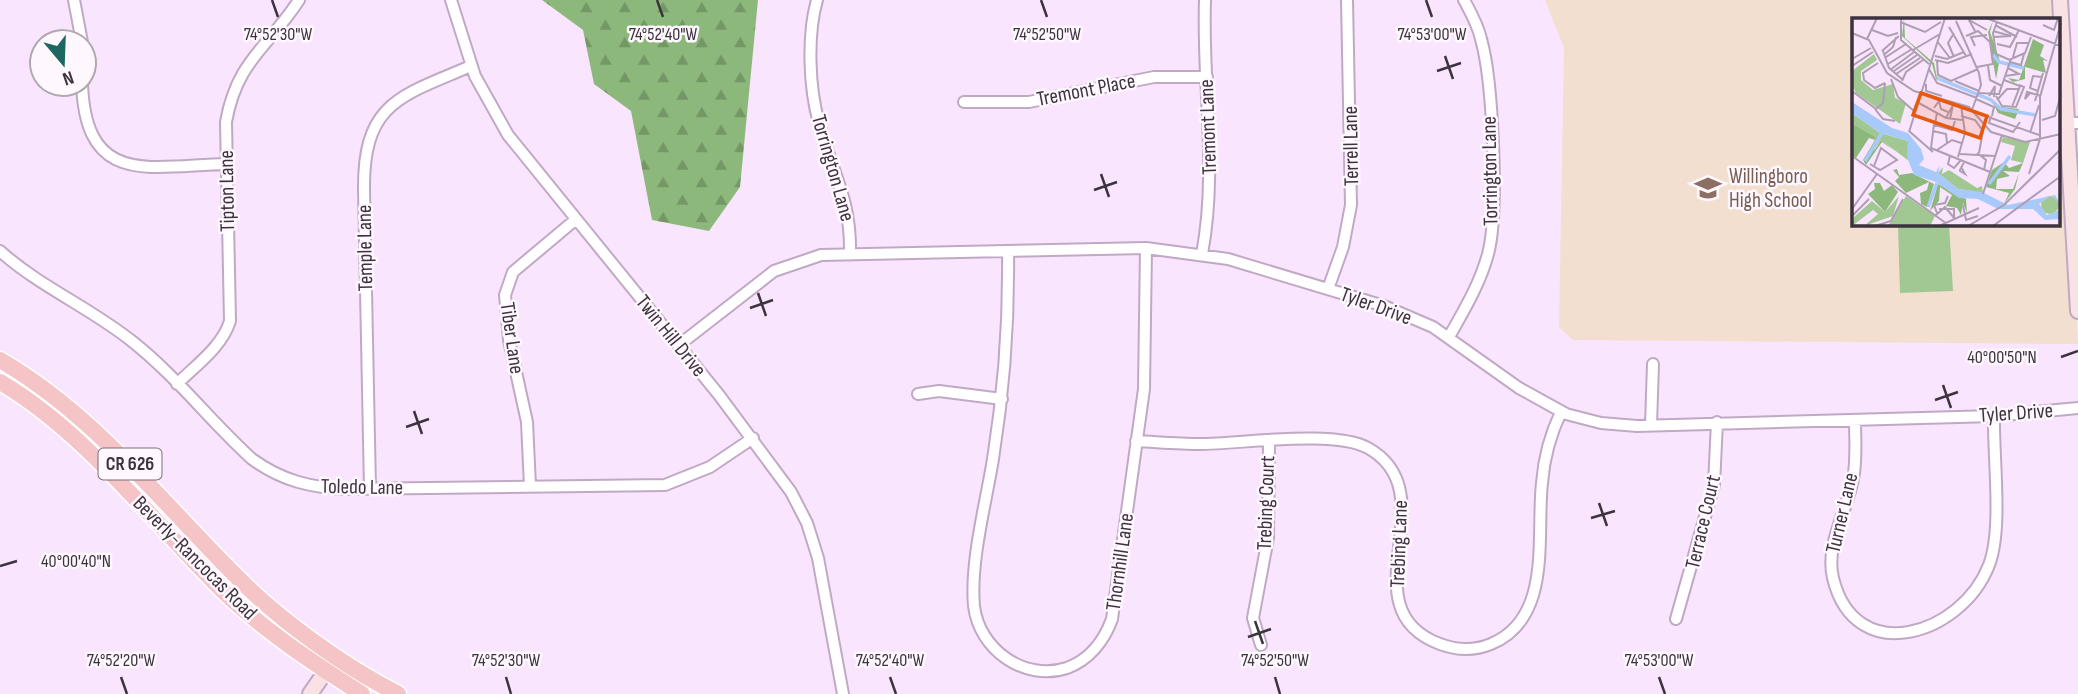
<svg xmlns="http://www.w3.org/2000/svg" width="2078" height="694" font-family="'Sofia Sans Condensed',sans-serif">
<defs>
<pattern id="forest-firs" width="22" height="20" patternUnits="userSpaceOnUse" patternTransform="scale(1.75)"><rect width="22" height="20" fill="#8cb97b"/><path d="M5 1l3.5 6h-7zM16 11l3.5 6h-7z" fill="#749766"/></pattern>
</defs>
<rect width="100%" height="100%" fill="#fae5fe"/>
<!-- education -->
<path fill="#f3dfd0" fill-rule="evenodd" d="M 1545,0 L 2060,0 L 2078,344 L 1573,340 L 1559,327 L 1564,48 ZM 1854,19 L 2059,19 L 2059,224 L 1854,224 Z"/>
<!-- forest -->
<path fill="url(#forest-firs)" d="M 542,0 L 758,0 L 740,187 L 709,231 L 652,220 L 631,111 L 594,84 L 583,30 Z"/>
<!-- pitch -->
<path fill="#a1c892" d="M 1898,224 L 1949,224 L 1953,291 L 1900,293 Z"/>
<g fill="none" stroke-linecap="round" stroke-linejoin="round">
<!-- street casing -->
<g stroke="#c1a9c6" stroke-width="14">
<path id="street" d="M 74,0 L 82,42
M 451,0 L 475,76 L 508,135 L 719,395 L 791,492 L 807,523 L 818,558 L 843,694
M 817,0 C 807,35 809,88 819,123 C 832,172 851,199 850,252
M 82,84 C 86,187 149,166 226,164
M 964,102 L 1029,102 L 1154,77 L 1207,77
M 2067,123 L 2078,123
M 0,251 C 40,287 91,308 133,342 C 177,377 211,422 252,459 C 282,481 312,488 348,489 L 665,485 L 710,467 L 753,438
M 1008,253 C 1009,322 1004,390 993,459 C 986,503 970,561 974,606 C 979,649 1024,682 1067,668 C 1089,660 1104,641 1112,619 L 1144,389 L 1146,248
M 1202,254 C 1218,169 1202,85 1205,0
M 1328,289 L 1343,247 L 1351,205 L 1347,0
M 1449,337 C 1464,310 1480,284 1488,254 C 1499,213 1493,81 1481,39 C 1478,25 1471,13 1464,0
M 679,345 L 774,271 L 821,255 L 1146,248 L 1228,259 L 1384,306 L 1433,327 L 1519,388 L 1566,414 L 1601,423 L 1637,426 L 1994,416 L 2078,408
M 177,384 C 196,365 222,347 230,321 L 226,122 C 237,60 268,48 299,0
M 918,394 L 939,391 L 1002,399
M 1855,420 C 1855,439 1857,460 1853,479 C 1847,511 1825,545 1833,578 C 1855,669 1962,635 1989,565 C 2003,529 1993,457 1994,416
M 1651,425 L 1653,364
M 1136,441 C 1157,442 1179,444 1200,444 C 1241,444 1335,429 1368,448 C 1450,494 1344,608 1440,644 C 1456,650 1474,651 1491,644 C 1553,618 1536,537 1542,483 C 1544,457 1550,435 1561,412
M 530,486 L 527,422 L 509,340 L 505,295 L 513,272 L 575,220
M 370,489 L 364,190 C 363,102 401,96 471,66
M 1676,619 L 1714,485 L 1717,422
M 1261,645 L 1253,618 L 1268,538 L 1269,442"/>
</g>
<!-- secondary casing -->
<g stroke="#c1a9c6" stroke-width="18">
<path id="secondary" d="M 2060,0 L 2078,311
M 310,694 L 326,671"/>
</g>
<!-- primary casing -->
<g stroke="#fff" stroke-width="19">
<path id="primary" d="M 0,360 C 93,414 160,500 235,575 C 278,619 343,666 398,694
M 0,382 C 85,432 152,521 221,589 C 263,630 313,663 362,694"/>
</g>
<!-- street -->
<use href="#street" stroke="#fff" stroke-width="10"/>
<!-- secondary -->
<use href="#secondary" stroke="#fae1e3" stroke-width="14"/>
<!-- primary -->
<use href="#primary" stroke="#f5c4c7" stroke-width="16"/>
</g>
<!-- ticks -->
<path fill="none" stroke="#3d333f" stroke-width="2.5" d="M 272,0 L 278,17M 657,0 L 663,17M 1041,0 L 1047,17M 1426,0 L 1432,17M 1445,56 L 1453,79M 1437,71 L 1461,63M 1101,174 L 1109,197M 1094,190 L 1117,182M 758,293 L 766,316M 750,308 L 773,300M 2061,357 L 2078,351M 1943,385 L 1951,408M 1935,400 L 1958,392M 414,411 L 422,434M 406,427 L 429,419M 1599,503 L 1607,526M 1591,518 L 1615,511M 0,566 L 17,561M 1255,621 L 1263,644M 1248,637 L 1271,629M 121,677 L 127,694M 506,677 L 511,694M 890,677 L 896,694M 1275,677 L 1280,694M 1659,677 L 1665,694"/>
<!-- icons -->
<defs>
<g id="school-bare" transform="scale(2.1)"><path d="M0-5L7-2L0 1L-7-2ZM-4 1L0 2.5L4 1V4Q0 6-4 4Z" fill="#8d6e63" stroke="#fef8fe" stroke-width="2.5" paint-order="stroke"/></g>
</defs>
<g fill-rule="evenodd">
<use href="#school-bare" x="1708" y="188"/>
</g>
<g text-anchor="middle" dominant-baseline="central" stroke-width="5" stroke-linejoin="round" paint-order="stroke">
<!-- shield labels -->
<rect fill="#fef8fe" stroke="#776e78" stroke-width="2" x="98.5" y="448.5" width="63" height="31" rx="5"/>
<g font-size="19" font-weight="bold" fill="#3d333f">
<text x="130" y="464">CR 626</text>
</g>
<!-- street labels -->
<g font-size="21" fill="#3d333f" stroke="#fef8fe">
<text transform="translate(1086 90) rotate(-11)">Tremont Place</text>
<text transform="translate(1208 127) rotate(-92)">Tremont Lane</text>
<text transform="translate(1351 146) rotate(-91)">Terrell Lane</text>
<text transform="translate(833 168) rotate(74)">Torrington Lane</text>
<text transform="translate(1490 171) rotate(-91)">Torrington Lane</text>
<text transform="translate(227 191) rotate(-91)">Tipton Lane</text>
<text transform="translate(365 248) rotate(-91)">Temple Lane</text>
<text transform="translate(1376 306) rotate(20)">Tyler Drive</text>
<text transform="translate(671 336) rotate(51)">Twin Hill Drive</text>
<text transform="translate(512 338) rotate(82)">Tiber Lane</text>
<text transform="translate(2016 413) rotate(-4)">Tyler Drive</text>
<text transform="translate(362 487) rotate(1)">Toledo Lane</text>
<text transform="translate(1266 503) rotate(-88)">Trebing Court</text>
<text transform="translate(1842 513) rotate(-77)">Turner Lane</text>
<text transform="translate(1703 522) rotate(-77)">Terrace Court</text>
<text transform="translate(1399 544) rotate(-88)">Trebing Lane</text>
<text transform="translate(195 558) rotate(45)">Beverly-Rancocas Road</text>
<text transform="translate(1120 562) rotate(-82)">Thornhill Lane</text>
</g>
<!-- education labels -->
<g font-size="21" fill="#785e54" stroke="#fef8fe" text-anchor="start">
<text x="1729" y="176">Willingboro<tspan x="1729" dy="24">High School</tspan></text>
</g>
</g>
<!-- overview -->
<g transform="translate(1852 18)">
<rect width="208" height="208" fill="#fae5fe"/>
<path d="M 22,36 L 25,42 L 9,53 L 9,62 L 21,72 L 41,66 L 43,80 L 54,85 L 48,106 L 4,75 L 0,67 L 0,53 ZM 151,119 L 178,124 L 171,145 L 159,142 L 163,128 L 149,124 ZM 47,178 L 41,198 L 12,208 L 26,196 L 21,192 L 0,208 L 2,199 L 20,183 L 33,194 ZM 54,178 L 83,198 L 78,208 L 36,208 Z" fill="#a1c892"/>
<path d="M 52,0 L 53,20 L 82,45 L 85,60 L 140,81 L 148,89 L 167,91 L 163,101 L 146,95 L 140,83 L 84,61 L 80,46 L 50,18 ZM 141,3 L 138,14 L 148,43 L 172,48 L 181,21 L 192,27 L 188,38 L 196,43 L 191,42 L 194,55 L 173,49 L 173,61 L 161,64 L 156,60 L 167,62 L 171,51 L 147,45 L 144,61 L 136,14 ZM 0,106 L 21,115 L 23,119 L 24,127 L 22,133 L 29,122 L 43,133 L 30,124 L 14,147 L 11,142 L 23,122 L 17,120 L 4,140 L 0,137 ZM 152,144 L 157,150 L 171,145 L 167,154 L 151,153 L 158,158 L 145,161 L 144,171 L 161,171 L 167,155 L 163,171 L 152,186 L 157,175 L 134,169 L 140,152 ZM 45,151 L 47,157 L 60,155 L 82,166 L 75,189 L 69,186 L 68,175 L 75,172 L 77,164 L 54,175 L 43,163 L 47,159 L 41,152 ZM 22,165 L 28,165 L 32,173 L 40,167 L 46,174 L 33,194 L 16,176 L 23,171 ZM 86,166 L 114,181 L 115,195 L 111,185 L 109,197 L 105,190 L 94,188 L 100,177 L 88,169 L 87,183 L 78,193 Z" fill="#8cb97b"/>
<path d="M 0,95 L 28,115 L 56,123 L 57,143 L 29,122 L 20,134 L 23,119 L 0,106 ZM 91,149 L 90,156 L 97,152 L 125,170 L 130,168 L 131,175 L 106,171 L 86,155 ZM189 187a9 9 0 1 1 18 0a9 9 0 1 1-18 0Z" fill="#a1c892"/>
<path d="M 0,84 L 40,110 L 56,115 L 69,131 L 72,141 L 67,147 L 84,154 L 88,147 L 86,155 L 106,171 L 130,174 L 156,187 L 203,177 L 208,185 L 199,178 L 187,186 L 195,197 L 208,192 L 208,201 L 193,202 L 181,191 L 146,191 L 126,181 L 107,180 L 84,164 L 62,157 L 55,139 L 56,123 L 28,115 L 0,95 Z" fill="#a7cafa"/>
<path fill="none" stroke="#a7cafa" stroke-width="3.5" d="M 141,37 L 147,44 L 172,50M 85,60 L 139,82 L 149,91 L 183,97M 13,143 L 30,115M 137,166 L 158,138M 76,189 L 85,165"/>
<path fill="none" stroke="#ae9eb2" stroke-width="2" d="M 49,0 L 49,22 L 77,46M 134,0 L 209,28M 104,3 L 127,55 L 129,67 L 120,92M 48,4 L 73,14 L 89,4M 145,4 L 141,15 L 144,36 L 158,42M 143,7 L 165,19M 191,7 L 202,12 L 206,0M 97,9 L 114,38M 20,12 L 36,18 L 46,15M 123,13 L 117,2 L 135,12M 141,13 L 159,18 L 142,19M 0,15 L 17,22 L 35,55 L 62,73 L 117,89 L 139,114 L 173,124 L 209,116M 114,18 L 126,13 L 138,24 L 141,46 L 125,49M 15,21 L 25,0M 85,23 L 98,40M 145,26 L 158,29 L 167,12M 123,28 L 119,19 L 135,17M 61,32 L 88,16M 30,33 L 47,18M 31,33 L 37,50 L 51,62M 33,36 L 41,29 L 44,19M 83,38 L 95,41 L 112,34M 34,39 L 54,26M 102,39 L 96,25 L 102,15M 161,39 L 165,25 L 177,25M 0,41 L 19,30M 83,42 L 96,45 L 120,36M 85,43 L 86,57 L 99,63 L 126,51M 158,44 L 169,47 L 172,36M 26,45 L 11,55 L 12,62 L 23,70 L 33,65M 36,46 L 60,31M 0,48 L 21,34M 136,48 L 138,62 L 150,68M 77,51 L 85,65 L 125,80M 38,52 L 62,34M 42,53 L 65,37M 44,56 L 68,40M 153,58 L 167,56 L 156,50M 39,61 L 46,79 L 63,94M 152,62 L 168,68 L 160,89M 50,63 L 54,54 L 71,42M 103,63 L 127,73M 74,66 L 74,73 L 90,78M 0,73 L 24,91 L 31,85 L 33,65M 186,73 L 178,70 L 181,58 L 190,59M 127,75 L 147,76 L 159,41 L 173,35 L 179,19M 178,75 L 173,81 L 175,74 L 186,77 L 188,78M 137,78 L 143,68 L 142,79M 144,78 L 150,88 L 164,89 L 172,69 L 167,67M 124,81 L 142,89 L 140,98M 145,82 L 155,71 L 167,71M 183,83 L 191,55M 65,84 L 94,100 L 110,102M 82,90 L 87,83 L 89,91 L 96,94M 23,91 L 31,101 L 43,103M 85,94 L 83,107 L 100,112 L 103,103M 125,95 L 187,117M 109,98 L 123,102 L 131,113 L 127,135M 139,98 L 137,105 L 161,114 L 168,104M 94,100 L 101,87 L 98,101M 190,102 L 203,98 L 209,76M 82,106 L 79,130 L 138,154M 57,113 L 81,134M 81,113 L 94,116 L 95,125M 57,114 L 93,0M 178,115 L 187,87M 188,120 L 188,79 L 209,5M 85,132 L 100,122 L 109,125M 125,135 L 134,142 L 132,152M 108,136 L 144,138M 0,138 L 98,208M 98,138 L 96,146 L 102,150 L 109,142M 106,139 L 113,115 L 109,87M 18,146 L 26,151 L 28,152 L 45,142 L 29,130 L 22,148M 109,149 L 113,156 L 108,153 L 108,152 L 111,146 L 112,145M 177,156 L 188,121M 131,176 L 150,117M 111,187 L 114,202 L 126,198M 0,191 L 25,156M 87,191 L 102,191 L 102,200M 85,195 L 82,187 L 93,185 L 96,178M 0,198 L 17,181M 83,198 L 93,189 L 103,201M 23,208 L 39,203 L 51,181M 87,208 L 127,190M 116,208 L 152,187 L 209,131M 141,208 L 209,158"/>
<path fill="#e8590c" fill-opacity="0.15" stroke="#e8590c" stroke-width="3.5" d="M 69,75 L 135,98 L 128,120 L 61,97 Z"/>
<rect width="208" height="208" fill="none" stroke="#3d333f" stroke-width="3.5"/>
</g>
<g font-size="18" text-anchor="middle" fill="#3d333f" stroke="#fef8fe" stroke-width="5" stroke-linejoin="round" paint-order="stroke">
<text x="278" y="40">74°52'30"W</text>
<text x="663" y="40">74°52'40"W</text>
<text x="1047" y="40">74°52'50"W</text>
<text x="1432" y="40">74°53'00"W</text>
<text x="2002" y="363">40°00'50"N</text>
<text x="76" y="567">40°00'40"N</text>
<text x="121" y="666">74°52'20"W</text>
<text x="506" y="666">74°52'30"W</text>
<text x="890" y="666">74°52'40"W</text>
<text x="1275" y="666">74°52'50"W</text>
<text x="1659" y="666">74°53'00"W</text>
</g>
<!-- north arrow -->
<g transform="translate(63 63) rotate(161)"><circle r="33" fill="#fef8fe" stroke="#b1a9b2" stroke-width="2"/>
<path d="M0-5L12 26L0 18L-12 26Z" fill="#1c6762"/>
<text y="-10" font-size="19" font-weight="bold" text-anchor="middle" fill="#3d333f">N</text>
</g>
</svg>
